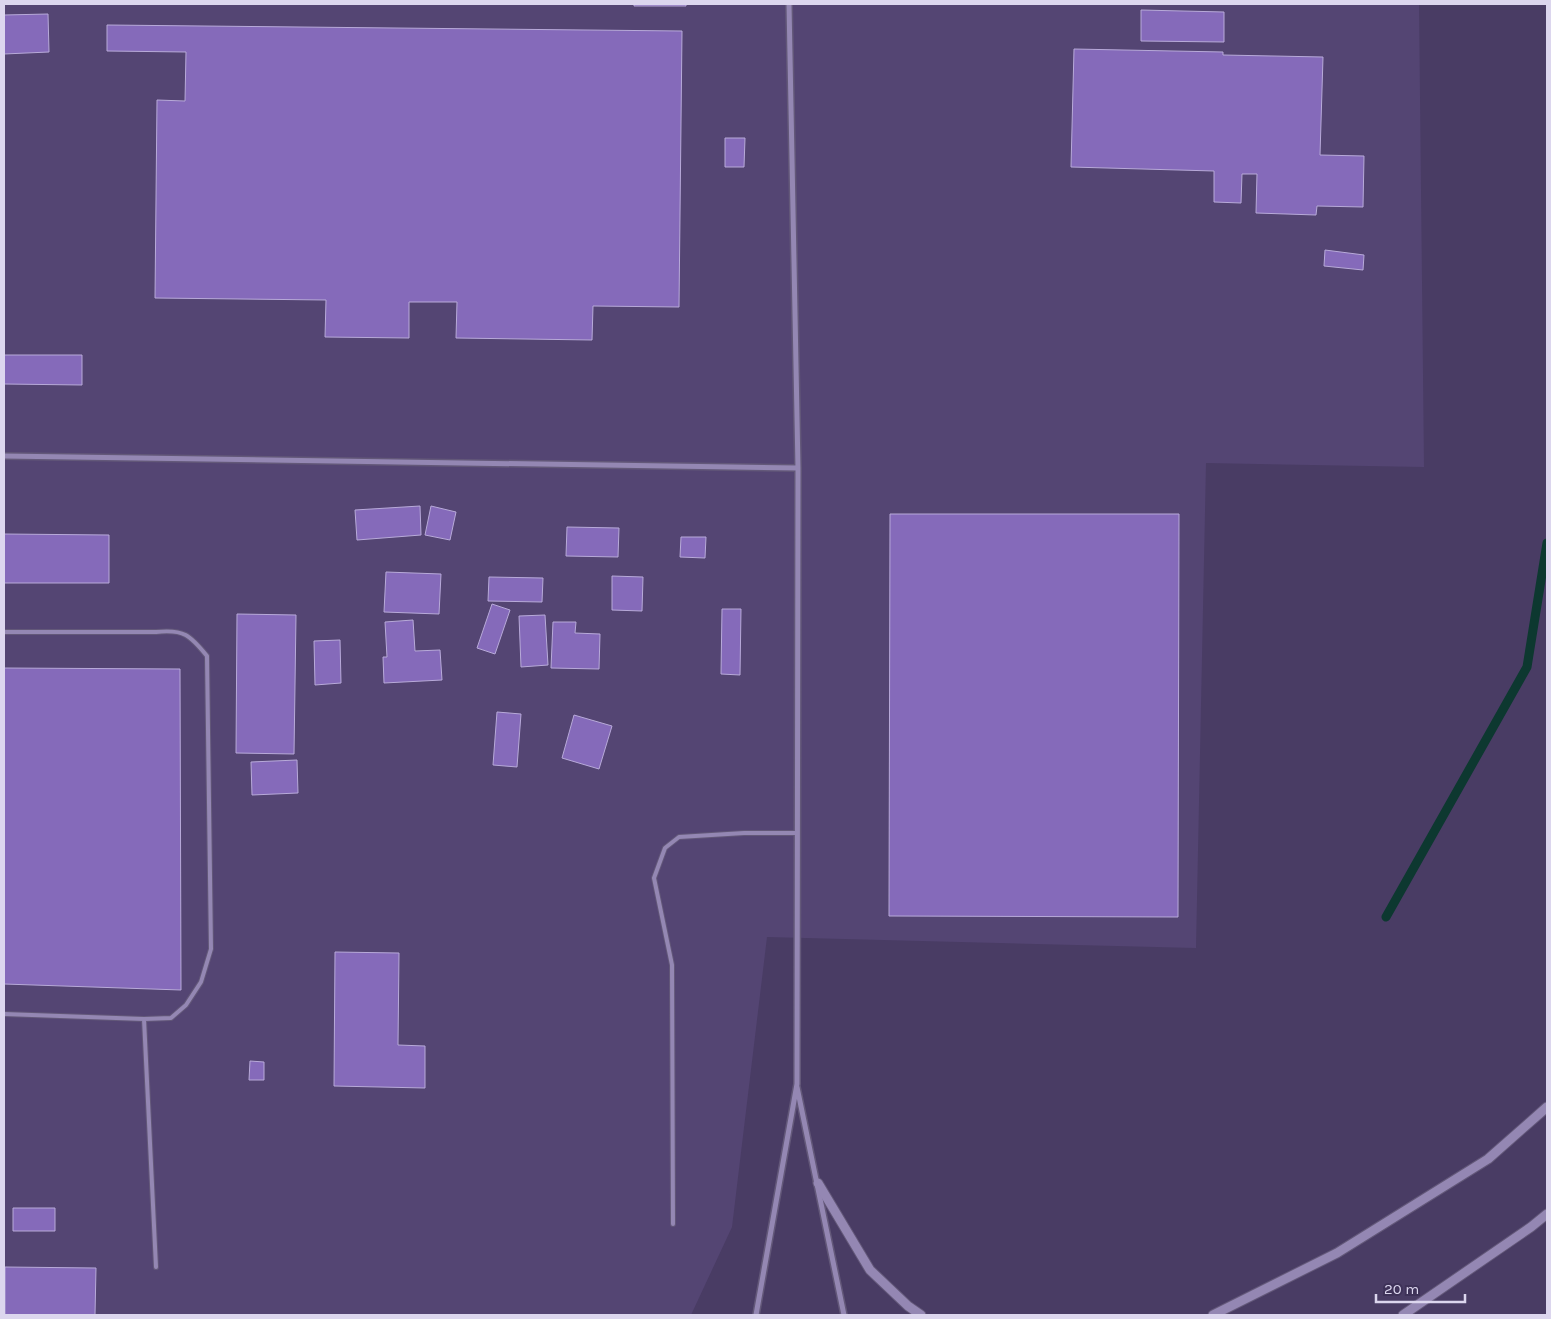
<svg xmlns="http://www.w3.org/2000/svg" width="1551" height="1319" font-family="Karla,sans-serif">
<rect width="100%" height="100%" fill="#493c64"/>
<!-- built -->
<path fill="#544573" d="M 4,4 L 1419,4 L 1424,467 L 1206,463 L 1196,948 L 767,937 L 732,1227 L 691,1315 L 4,1315 Z"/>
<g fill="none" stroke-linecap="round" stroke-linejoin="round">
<!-- stream -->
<path stroke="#0d3830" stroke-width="9" d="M 1386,917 L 1527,667 L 1547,543"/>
</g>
<!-- building -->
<path fill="#856aba" stroke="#b8aad9" d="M 634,4 L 686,4 L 686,6 L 634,6 Z
M 1141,10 L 1224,12 L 1224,42 L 1141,41 Z
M 48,14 L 49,52 L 4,54 L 4,15 Z
M 107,25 L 682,31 L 679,307 L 593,306 L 592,340 L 456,338 L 457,302 L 409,302 L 409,338 L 325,337 L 326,300 L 155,298 L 157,100 L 185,101 L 186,52 L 107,51 Z
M 1074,49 L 1223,52 L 1223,55 L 1323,57 L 1320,155 L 1364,156 L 1363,207 L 1317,206 L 1316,215 L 1256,213 L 1257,174 L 1242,174 L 1241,203 L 1214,202 L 1214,171 L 1071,167 Z
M 725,138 L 745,138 L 744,167 L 725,167 Z
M 1325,250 L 1364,255 L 1363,270 L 1324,266 Z
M 4,355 L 82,355 L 82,385 L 4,384 Z
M 420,506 L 421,535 L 357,540 L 355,510 Z
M 431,506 L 456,512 L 450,540 L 425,535 Z
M 890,514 L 1179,514 L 1178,917 L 889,916 Z
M 567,527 L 619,528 L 618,557 L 566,556 Z
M 4,534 L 109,535 L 109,583 L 4,583 Z
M 681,537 L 706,537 L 705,558 L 680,557 Z
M 386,572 L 441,574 L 439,614 L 384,612 Z
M 612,576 L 643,577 L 642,611 L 612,610 Z
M 489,577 L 543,578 L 542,602 L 488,601 Z
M 492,604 L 510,610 L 495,654 L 477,648 Z
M 722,609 L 741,609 L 740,675 L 721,674 Z
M 237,614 L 296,615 L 294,754 L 236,753 Z
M 545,615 L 548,665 L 521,667 L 519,616 Z
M 413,620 L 415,651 L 440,650 L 442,680 L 384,683 L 383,657 L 387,657 L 385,622 Z
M 553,622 L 576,622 L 575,633 L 600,634 L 599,669 L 551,668 Z
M 340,640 L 341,683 L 315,685 L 314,641 Z
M 4,668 L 180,669 L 181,990 L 4,984 Z
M 497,712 L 521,714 L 517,767 L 493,765 Z
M 574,715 L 612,726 L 599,769 L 562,758 Z
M 297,760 L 298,793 L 252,795 L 251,762 Z
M 335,952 L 399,953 L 398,1045 L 425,1046 L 425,1088 L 334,1086 Z
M 250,1061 L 264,1062 L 264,1080 L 249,1080 Z
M 13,1208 L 55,1208 L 55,1231 L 13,1231 Z
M 5,1267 L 96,1268 L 95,1315 L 5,1315 Z"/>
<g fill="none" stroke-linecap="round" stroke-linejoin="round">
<!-- service casing -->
<g stroke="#635879" stroke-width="6">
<path id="service" d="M 4,632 L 156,632 C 184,629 190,635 207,656 L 211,949 L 201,982 L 186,1005 L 171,1018 L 144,1019 L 4,1014
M 144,1019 L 156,1267
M 673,1224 L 672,965 L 654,878 L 665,848 L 679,837 L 744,833 L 796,833"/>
</g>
<!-- minor casing -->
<g stroke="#635879" stroke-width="8">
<path id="minor" d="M 4,456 L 798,468
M 797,1087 L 844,1315
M 756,1315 L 797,1084 L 798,468 L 789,4"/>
</g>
<!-- tertiary casing -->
<g stroke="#635879" stroke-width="11">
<path id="tertiary" d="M 818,1183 L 870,1270 L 908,1306 L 921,1315
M 1213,1315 L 1337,1253 L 1488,1159 L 1547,1107
M 1403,1315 L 1531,1227 L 1547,1214"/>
</g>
<!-- service -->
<use href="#service" stroke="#9487b3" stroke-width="4"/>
<!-- minor -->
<use href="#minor" stroke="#9487b3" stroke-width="5"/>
<!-- tertiary -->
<use href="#tertiary" stroke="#9487b3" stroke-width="9"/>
</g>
<!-- border -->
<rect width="1551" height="1319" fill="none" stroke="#dcd6ee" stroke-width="10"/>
<!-- scale -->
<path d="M1376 1294v8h89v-8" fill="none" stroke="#dcd6ee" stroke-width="2.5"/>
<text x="1384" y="1294" font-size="15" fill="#dcd6ee" stroke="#3e3258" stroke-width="4" paint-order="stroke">20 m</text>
</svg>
